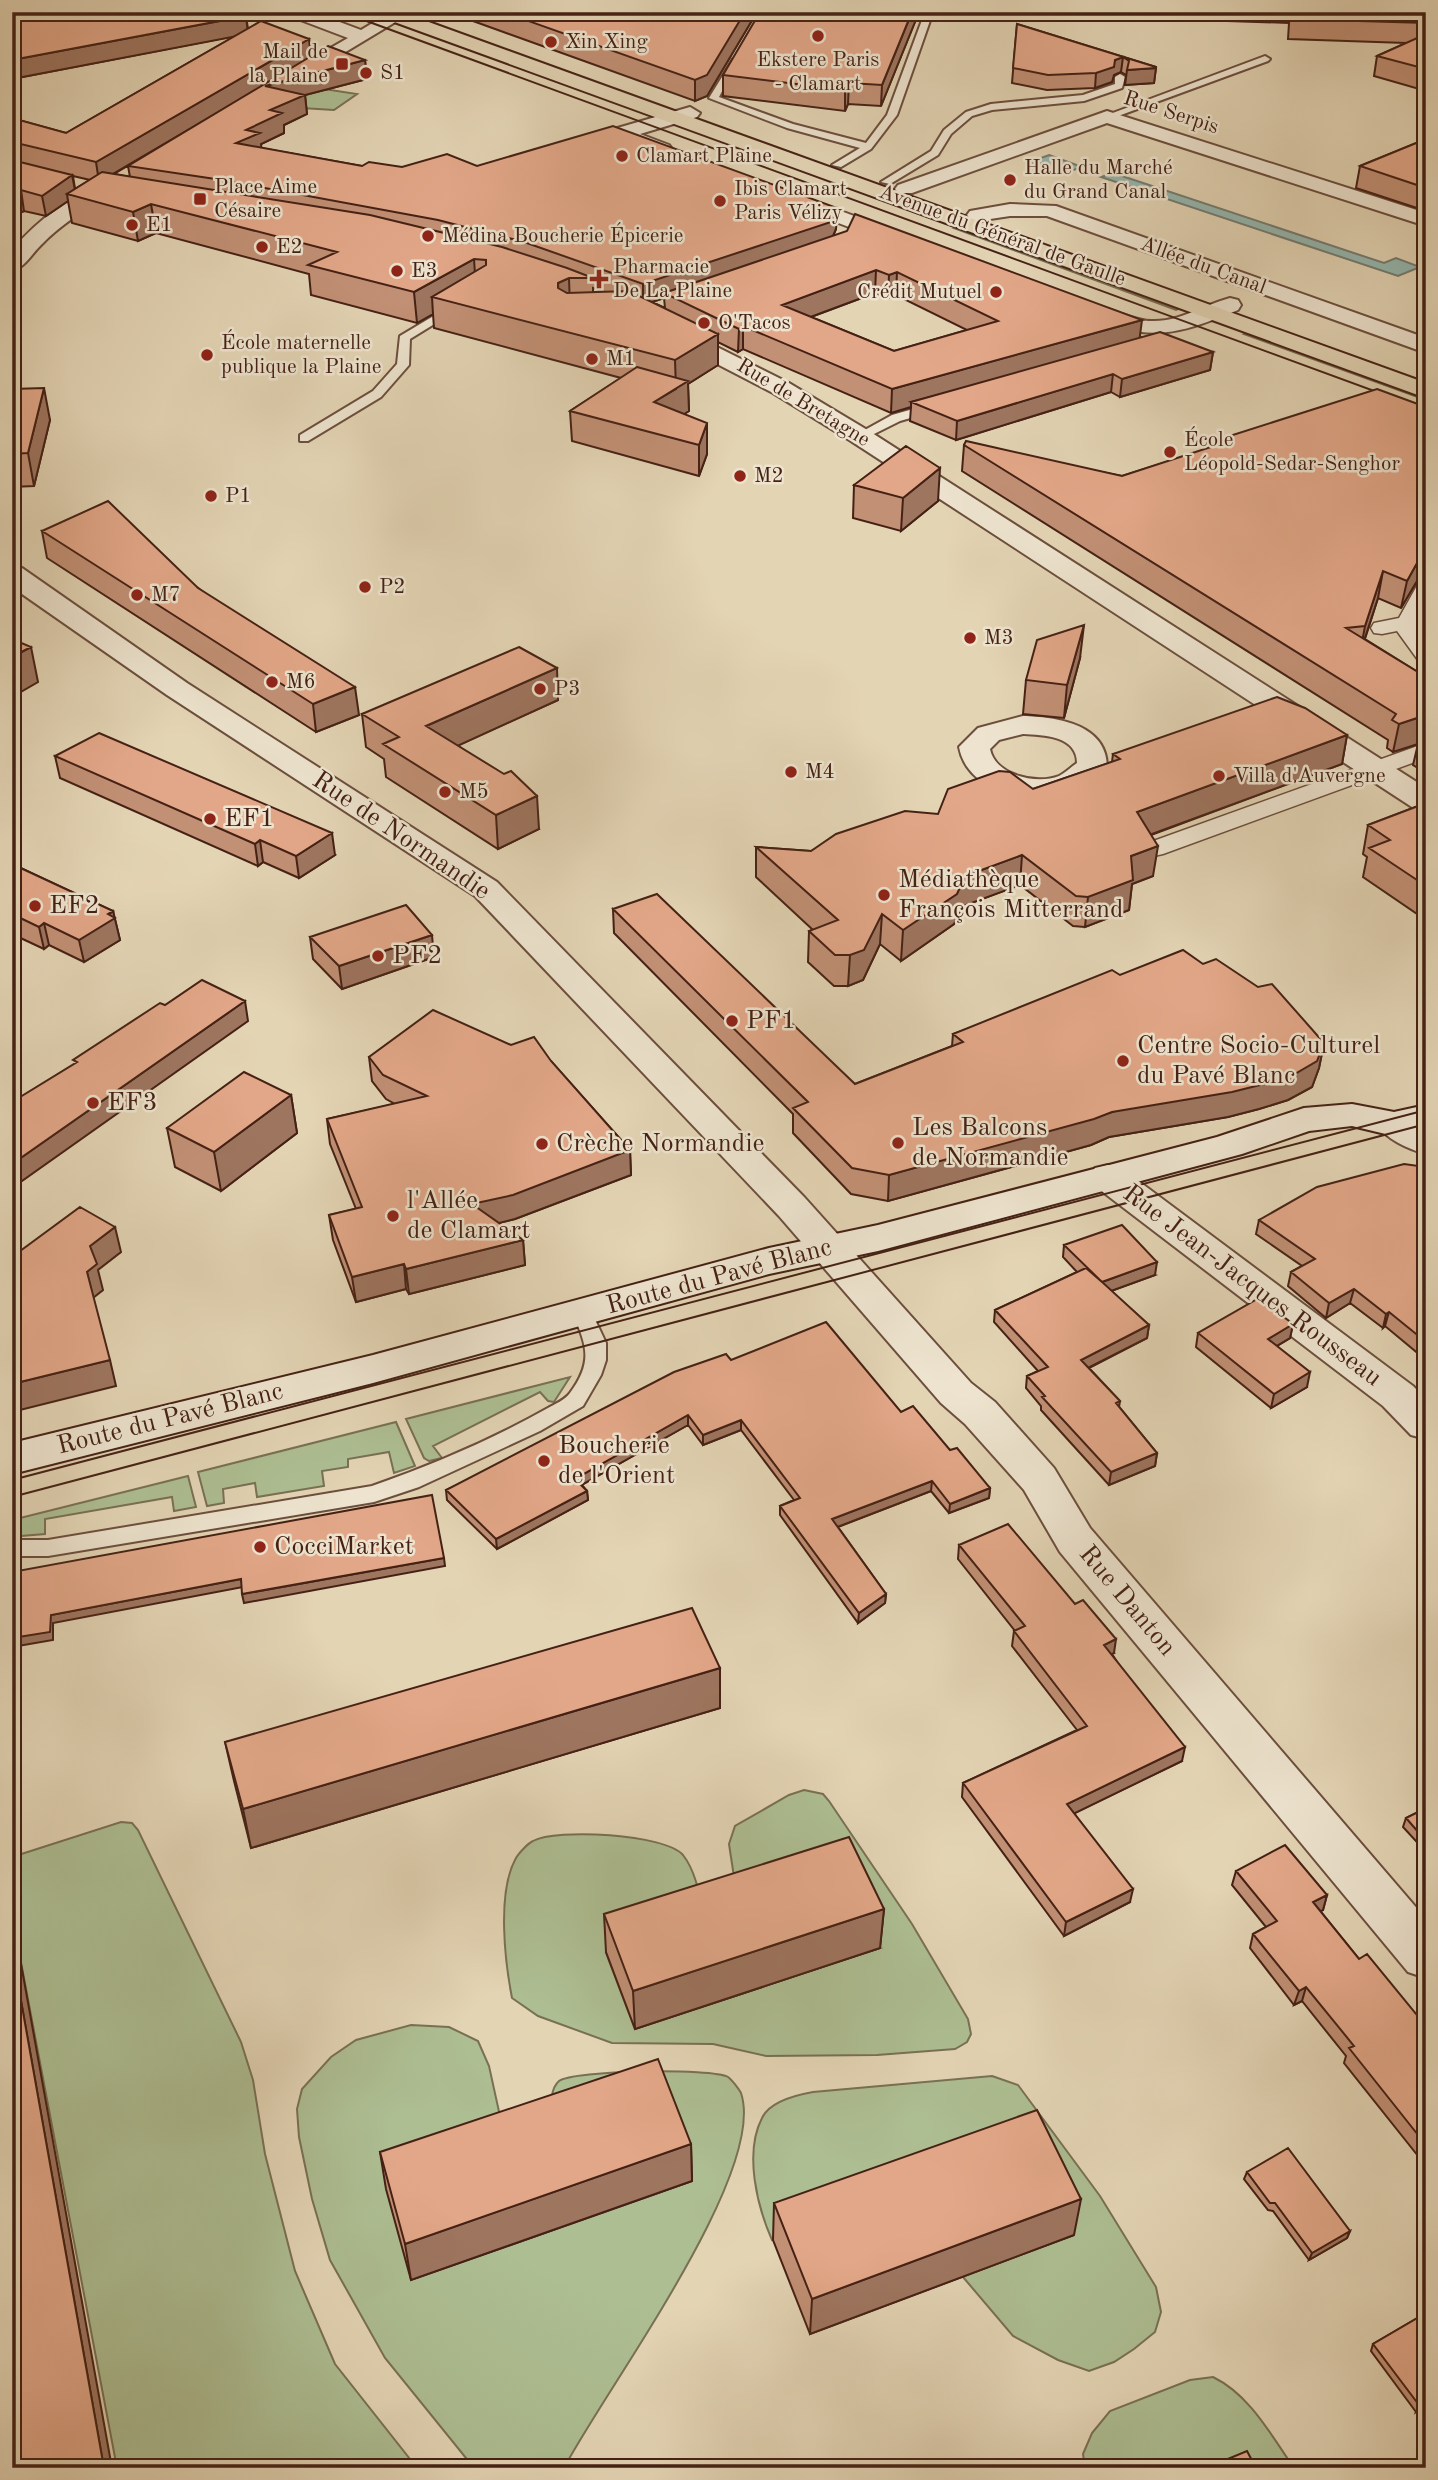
<svg xmlns="http://www.w3.org/2000/svg" width="1438" height="2480" font-family="'Old Standard TT',serif">
<rect width="100%" height="100%" fill="#e3d4b4"/>
<filter id="stains"><feTurbulence type="fractalNoise" baseFrequency=".00286" numOctaves="4"/><feColorMatrix values="0 0 0 0 .2 0 0 0 0 .09 0 0 0 0 .02 0 0 0 .5 -.17"/></filter>
<radialGradient id="worn" r=".72"><stop offset=".6" stop-color="#630" stop-opacity="0"/><stop offset="1" stop-color="#630" stop-opacity=".3"/></radialGradient>
<!-- green -->
<path fill="#adbe92" stroke="#797054" stroke-width="2" d="M 311,87 L 357,94 L 334,110 L 284,107 Z
M 958,226 L 1181,308 L 1176,310 L 954,228 Z
M 1248,332 L 1426,397 L 1426,400 L 1244,334 Z
M 570,1377 L 554,1402 L 548,1401 L 540,1392 L 433,1446 L 442,1458 L 429,1461 L 424,1458 L 406,1419 Z
M 396,1422 L 415,1466 L 394,1473 L 389,1452 L 348,1459 L 348,1467 L 322,1471 L 324,1486 L 257,1497 L 255,1483 L 223,1489 L 224,1503 L 207,1506 L 198,1472 Z
M 188,1476 L 196,1507 L 174,1511 L 172,1497 L 45,1519 L 45,1534 L 21,1536 L 12,1534 L 12,1520 Z
M 804,1790 L 823,1794 L 829,1801 L 912,1924 L 968,2019 L 971,2034 L 967,2042 L 955,2049 L 877,2055 L 766,2056 L 713,2044 L 612,2043 L 538,2016 L 512,1998 C 505,1962 497,1894 515,1860 C 517,1855 527,1844 533,1841 C 556,1828 665,1834 683,1855 C 697,1873 700,1899 705,1921 L 606,1953 L 635,2029 L 880,1948 L 739,1910 L 729,1844 L 735,1826 L 789,1795 Z
M 121,1822 L 132,1823 L 138,1830 L 241,2042 L 253,2080 L 265,2154 L 295,2271 L 335,2364 L 417,2468 L 117,2468 L 12,1915 L 12,1857 Z
M 411,2025 L 449,2027 L 478,2041 L 489,2066 L 507,2148 L 551,2116 C 551,2105 550,2089 559,2081 C 573,2070 713,2068 728,2077 C 732,2080 739,2089 741,2093 C 768,2173 604,2391 564,2468 L 474,2468 L 385,2358 L 330,2260 L 312,2199 L 299,2137 L 297,2109 L 302,2089 L 331,2057 L 356,2040 Z
M 992,2076 L 1018,2085 L 1100,2196 L 1156,2287 L 1161,2312 L 1155,2332 L 1134,2349 L 1114,2362 L 1089,2371 L 1058,2360 L 1013,2336 L 963,2277 L 1031,2147 L 772,2240 C 757,2206 744,2153 762,2118 C 770,2101 796,2095 813,2092 Z
M 1213,2377 C 1250,2395 1271,2435 1294,2468 L 1085,2468 L 1083,2454 L 1092,2433 L 1110,2411 L 1190,2380 Z"/>
<!-- water -->
<path fill="#95b8b0" stroke="#757c72" stroke-width="2" d="M 1049,155 L 1082,167 L 1065,173 L 1030,162 Z
M 1113,173 L 1384,263 L 1396,258 L 1420,267 L 1398,276 L 1101,177 Z"/>
<g fill="none" stroke-linecap="round" stroke-linejoin="round">
<!-- service casing -->
<g stroke="#6c4e3d" stroke-width="4">
<path id="service" d="M 925,12 L 933,12 L 897,115 L 871,149 L 841,167 L 832,165 L 860,148 L 787,128 L 709,98 L 733,59 L 739,59 L 719,97 L 793,124 L 866,143 L 887,115 Z
M 1265,56 L 1270,59 L 1268,61 L 1110,119 L 1102,117 Z
M 1120,74 L 1125,77 L 1122,88 L 1084,101 L 992,110 L 972,116 L 951,134 L 938,155 L 890,184 L 881,182 L 931,151 L 944,130 L 966,112 L 991,104 L 1083,95 L 1115,84 L 1115,77 Z
M 452,305 L 462,307 L 410,339 L 409,365 L 381,397 L 308,441 L 300,441 L 300,435 L 373,391 L 397,364 L 400,336 Z
M 934,403 L 940,407 L 938,410 L 900,421 L 864,439 L 854,436 L 892,415 Z
M 583,1307 L 590,1309 L 606,1343 L 606,1360 L 601,1375 L 583,1406 L 540,1431 L 419,1487 L 374,1502 L 48,1556 L 12,1556 L 12,1540 L 48,1540 L 372,1486 C 432,1465 493,1439 548,1408 C 555,1404 565,1400 570,1393 C 593,1362 587,1346 573,1314 L 576,1309 Z"/>
</g>
<!-- pedestrian casing -->
<g stroke="#6c4e3d" stroke-width="3">
<path id="pedestrian" d="M 1426,580 L 1426,607 L 1418,623 L 1419,632 L 1426,641 L 1426,662 L 1418,660 L 1397,631 L 1382,634 L 1374,633 L 1371,628 L 1374,623 L 1399,618 L 1419,582 Z
M 1426,743 L 1426,758 L 1163,854 L 1154,856 L 1145,854 L 1142,849 L 1145,844 Z"/>
</g>
<!-- minor casing -->
<g stroke="#6c4e3d" stroke-width="4">
<path id="minor" d="M 288,12 L 313,12 L 361,30 L 391,12 L 412,12 L 294,83 L 287,81 L 285,77 L 287,73 L 348,38 L 290,16 Z
M 690,107 L 700,113 L 697,117 L 640,134 L 669,145 L 672,149 L 669,153 L 655,153 L 614,137 L 611,133 L 614,129 Z
M 1107,111 L 1426,213 L 1426,226 L 1107,123 L 912,193 L 898,193 L 895,189 L 898,185 Z
M 114,180 L 121,182 L 124,186 L 121,190 C 91,205 63,222 40,246 C 31,255 24,268 12,271 L 12,250 C 37,221 76,189 114,180 Z
M 787,191 L 908,236 L 912,240 L 908,244 L 894,244 L 780,201 L 777,197 L 780,193 Z
M 1010,204 L 1056,206 L 1426,338 L 1426,353 L 1047,216 L 1010,216 L 977,221 L 970,219 L 967,215 L 970,211 Z
M 1230,298 L 1238,300 L 1241,305 L 1238,310 C 1172,337 1151,341 1083,317 L 1080,312 L 1083,307 C 1105,302 1129,321 1152,321 C 1180,322 1203,305 1230,298 Z
M 671,324 L 789,383 L 869,431 L 1426,788 L 1426,811 L 1415,809 L 851,441 L 773,393 L 663,336 L 660,331 L 663,326 Z
M 12,566 L 22,568 L 187,683 L 497,882 L 805,1198 L 971,1383 L 995,1402 L 1054,1468 L 1090,1528 L 1426,1919 L 1426,1978 L 1408,1972 L 1060,1552 L 1024,1490 L 965,1424 L 941,1403 L 779,1216 L 475,896 L 167,695 L 12,587 Z
M 1023,716 C 1057,717 1106,724 1107,766 C 1076,812 970,807 959,747 L 978,728 ZM 1023,734 C 1044,735 1077,736 1077,763 C 1071,767 1065,773 1059,776 C 1036,785 995,775 990,749 L 999,740 Z
M 1394,1112 L 1426,1126 L 1426,1154 C 1408,1149 1386,1139 1376,1124 L 1381,1116 Z
M 1108,1165 L 1121,1168 L 1413,1386 L 1426,1399 L 1426,1439 L 1411,1435 L 1383,1406 L 1095,1186 L 1089,1177 L 1095,1168 Z"/>
</g>
<!-- secondary casing -->
<g stroke="#452115" stroke-width="4">
<path id="secondary" d="M 1352,1104 L 1394,1112 L 1426,1105 L 1426,1128 L 1394,1136 L 1352,1126 L 1309,1131 L 1242,1154 L 878,1251 L 769,1274 L 373,1383 L 12,1474 L 12,1443 L 373,1355 L 769,1248 L 878,1225 L 1217,1137 L 1304,1108 Z"/>
</g>
<!-- primary casing -->
<g stroke="#452115" stroke-width="4">
<path id="primary" d="M 376,12 L 401,12 L 1426,383 L 1426,398 L 378,16 Z"/>
</g>
<!-- service -->
<use href="#service" fill="#ede3ce" fill-rule="evenodd"/>
<!-- pedestrian -->
<use href="#pedestrian" fill="#ede3ce" fill-rule="evenodd"/>
<!-- minor -->
<use href="#minor" fill="#ede3ce" fill-rule="evenodd"/>
<!-- secondary -->
<use href="#secondary" fill="#ede3ce" fill-rule="evenodd"/>
<!-- primary -->
<use href="#primary" fill="#e3d4b4" fill-rule="evenodd"/>
<!-- tram -->
<path stroke="#452115" stroke-width="2" d="M 342,12 L 1426,410
M 12,1480 L 1426,1110
M 12,1497 L 1426,1124"/>
</g>
<!-- wall -->
<path fill="#c29075" stroke="#452115" stroke-width="2" fill-rule="evenodd" d="M 448,12 L 757,12 L 707,96 L 695,101 Z
M 919,12 L 881,106 L 848,104 L 845,111 L 723,96 L 723,75 Z
M 1018,12 L 1426,12 L 1426,91 L 1374,76 L 1377,56 L 1406,43 L 1288,39 L 1289,23 L 1018,14 Z
M 246,16 L 248,29 L 309,39 L 311,57 L 365,60 L 367,79 L 305,95 L 307,114 L 284,125 L 284,133 L 261,144 L 261,148 L 362,166 L 402,167 L 477,166 L 837,208 L 836,229 L 833,236 L 1140,337 L 1213,352 L 1210,370 L 1120,397 L 1111,392 L 956,440 L 910,421 L 911,407 L 891,413 L 743,349 L 738,352 L 718,342 L 718,365 L 688,384 L 689,411 L 684,414 L 707,454 L 699,476 L 572,441 L 570,411 L 621,378 L 434,328 L 433,314 L 417,323 L 311,295 L 309,274 L 156,233 L 138,241 L 72,223 L 68,201 L 46,216 L 24,211 L 12,216 L 12,118 L 66,133 L 235,36 L 12,79 ZM 228,107 L 128,166 L 130,177 L 114,174 ZM 73,176 L 90,180 L 75,189 ZM 593,288 L 605,292 L 593,292 ZM 875,293 L 888,298 L 896,295 L 967,330 L 894,351 L 811,317 ZM 664,298 L 665,308 L 652,302 Z
M 1017,24 L 1156,67 L 1154,83 L 1125,85 L 1126,75 L 1121,72 L 1114,75 L 1112,82 L 1095,88 L 1047,90 L 1012,83 Z
M 1426,139 L 1426,211 L 1356,188 L 1360,166 Z
M 12,389 L 50,420 L 34,486 L 12,487 Z
M 1426,407 L 1426,578 L 1417,581 L 1401,608 L 1378,598 L 1365,639 L 1426,677 L 1426,773 L 1413,765 L 1418,744 L 1393,752 L 1387,748 L 1388,740 L 962,471 L 964,445 L 1122,476 L 1214,447 L 1214,441 Z
M 854,485 L 938,501 L 901,531 L 853,518 Z
M 42,531 L 198,588 L 359,715 L 316,732 L 47,558 Z
M 1080,658 L 1064,718 L 1023,714 L 1026,680 Z
M 558,700 L 458,745 L 539,829 L 498,849 L 386,777 L 384,759 L 366,747 L 362,714 Z
M 1347,735 L 1342,764 L 1151,835 L 1153,876 L 1132,884 L 1129,910 L 1085,927 L 1073,926 L 1020,885 L 963,906 L 954,924 L 901,961 L 880,944 L 863,980 L 848,986 L 834,986 L 808,962 L 809,931 L 813,930 L 756,877 L 756,847 L 811,851 L 938,814 L 1033,789 L 1112,762 L 1113,754 Z
M 55,756 L 335,855 L 299,878 L 263,862 L 258,866 L 60,778 Z
M 1426,803 L 1426,920 L 1363,877 L 1367,857 L 1363,854 L 1368,825 Z
M 12,864 L 113,911 L 120,940 L 84,962 L 49,945 L 44,949 L 12,934 Z
M 613,909 L 855,1084 L 952,1046 L 953,1034 L 1120,975 L 1203,964 L 1324,1043 L 1319,1068 L 1312,1087 L 1288,1100 L 1259,1109 L 1228,1117 L 1109,1137 L 1091,1145 L 888,1201 L 851,1194 L 793,1133 L 793,1114 L 614,933 Z
M 310,937 L 434,957 L 342,989 L 313,959 Z
M 511,1045 L 551,1061 L 630,1150 L 631,1175 L 515,1219 L 499,1223 L 523,1240 L 525,1265 L 409,1294 L 406,1289 L 356,1302 L 333,1240 L 329,1215 L 356,1209 L 330,1144 L 327,1119 L 395,1104 L 386,1099 L 372,1081 L 369,1057 Z
M 291,1095 L 297,1133 L 221,1191 L 175,1167 L 167,1128 Z
M 1426,1167 L 1426,1360 L 1385,1326 L 1383,1328 L 1350,1303 L 1326,1318 L 1288,1286 L 1291,1272 L 1302,1266 L 1256,1234 L 1259,1220 Z
M 1064,1245 L 1155,1275 L 1111,1291 L 1149,1325 L 1147,1338 L 1089,1368 L 1120,1401 L 1119,1407 L 1157,1453 L 1155,1466 L 1109,1485 L 1041,1410 L 1041,1406 L 1026,1388 L 1027,1376 L 1038,1371 L 994,1322 L 995,1310 L 1077,1272 L 1063,1257 Z
M 1293,1324 L 1290,1338 L 1277,1346 L 1307,1387 L 1271,1408 L 1196,1347 L 1198,1333 Z
M 731,1360 L 901,1412 L 950,1450 L 990,1488 L 989,1498 L 949,1513 L 931,1491 L 838,1527 L 886,1594 L 885,1603 L 858,1623 L 780,1515 L 780,1506 L 794,1500 L 741,1430 L 703,1445 L 688,1425 L 582,1485 L 587,1491 L 588,1500 L 497,1549 L 447,1500 L 446,1490 Z
M 959,1545 L 1114,1653 L 1112,1654 L 1182,1761 L 1074,1813 L 1130,1902 L 1064,1936 L 962,1797 L 963,1783 L 1077,1730 L 1012,1646 L 1014,1631 L 1015,1631 L 958,1559 Z
M 720,1668 L 720,1708 L 251,1848 L 234,1781 L 225,1742 Z
M 1426,1808 L 1426,1852 L 1403,1827 L 1406,1818 Z
M 1236,1871 L 1327,1895 L 1323,1910 L 1320,1911 L 1359,1959 L 1426,2026 L 1426,2166 L 1344,2063 L 1346,2056 L 1302,2001 L 1294,2005 L 1250,1948 L 1253,1934 L 1266,1927 L 1232,1885 Z
M 884,1909 L 880,1948 L 635,2029 L 606,1952 L 604,1914 Z
M 691,2144 L 692,2181 L 411,2280 L 386,2189 L 380,2152 Z
M 1247,2172 L 1350,2231 L 1347,2238 L 1309,2260 L 1273,2211 L 1268,2210 L 1244,2179 Z
M 774,2203 L 1074,2235 L 810,2334 L 773,2240 Z
M 1426,2313 L 1426,2413 L 1422,2408 L 1416,2412 L 1371,2351 L 1373,2344 Z"/>
<!-- shaded-wall -->
<path fill="#9e755f" stroke="#452115" stroke-width="2" d="M 12,12 L 91,12 L 12,25 Z
M 745,12 L 757,12 L 707,96 L 695,101 L 695,80 Z
M 912,12 L 919,12 L 881,106 L 882,85 Z
M 246,16 L 248,34 L 12,79 L 12,60 Z
M 309,39 L 311,58 L 99,182 L 96,162 Z
M 1123,57 L 1121,72 L 1114,75 L 1112,82 L 1095,88 L 1096,73 L 1115,60 Z
M 365,60 L 367,79 L 305,95 L 307,114 L 284,125 L 284,133 L 261,144 L 262,153 L 236,143 L 246,130 L 265,86 Z
M 1156,68 L 1154,83 L 1125,85 L 1127,70 Z
M 849,83 L 848,104 L 845,111 L 845,90 Z
M 72,175 L 76,195 L 67,194 L 68,201 L 46,216 L 42,196 Z
M 21,190 L 24,211 L 12,216 L 12,194 Z
M 151,204 L 156,233 L 138,241 L 133,212 Z
M 837,208 L 836,229 L 830,243 L 664,293 L 664,298 L 643,305 L 643,284 Z
M 474,259 L 476,289 L 432,297 L 433,314 L 417,323 L 414,292 Z
M 876,270 L 875,293 L 781,328 L 782,305 Z
M 897,272 L 896,295 L 888,298 L 889,275 Z
M 569,278 L 570,308 L 560,314 L 558,283 Z
M 1142,320 L 1139,343 L 911,402 L 911,407 L 891,413 L 892,389 Z
M 743,326 L 743,349 L 738,352 L 739,329 Z
M 718,334 L 718,365 L 688,384 L 689,411 L 655,432 L 654,402 L 676,389 L 675,360 Z
M 1213,352 L 1210,370 L 1120,397 L 1122,379 Z
M 1113,374 L 1111,392 L 956,440 L 957,421 Z
M 44,388 L 50,420 L 34,486 L 28,453 Z
M 707,423 L 707,454 L 699,476 L 699,445 Z
M 940,468 L 938,501 L 901,531 L 903,498 Z
M 1426,553 L 1425,577 L 1417,581 L 1401,608 L 1407,581 L 1422,554 Z
M 1383,571 L 1378,598 L 1360,653 L 1365,626 Z
M 1084,625 L 1080,658 L 1064,718 L 1067,685 Z
M 31,647 L 38,682 L 12,697 L 12,657 Z
M 557,668 L 558,700 L 429,759 L 426,726 Z
M 355,687 L 359,715 L 316,732 L 313,704 Z
M 1426,715 L 1426,741 L 1420,737 L 1418,744 L 1393,752 L 1399,724 Z
M 1347,735 L 1342,764 L 1133,841 L 1137,812 Z
M 537,796 L 539,829 L 498,849 L 496,815 Z
M 332,833 L 335,855 L 299,878 L 296,856 Z
M 260,840 L 263,862 L 258,866 L 255,844 Z
M 1158,846 L 1153,876 L 1132,884 L 1129,910 L 1085,927 L 1088,897 L 1131,856 Z
M 1022,855 L 1020,885 L 963,906 L 954,924 L 901,961 L 903,930 L 965,876 Z
M 113,911 L 120,940 L 84,962 L 79,940 Z
M 882,914 L 880,944 L 863,980 L 848,986 L 850,955 Z
M 44,923 L 49,945 L 44,949 L 39,927 Z
M 432,935 L 434,957 L 342,989 L 339,966 Z
M 245,1001 L 248,1021 L 12,1188 L 12,1164 Z
M 1324,1043 L 1319,1068 L 1312,1087 L 1288,1100 L 1259,1109 L 1228,1117 L 1109,1137 L 1091,1145 L 888,1201 L 889,1175 L 1112,1112 Z
M 291,1095 L 297,1133 L 221,1191 L 214,1152 Z
M 630,1150 L 631,1175 L 515,1219 L 475,1229 L 472,1204 Z
M 115,1227 L 121,1252 L 98,1270 L 103,1290 L 93,1298 L 87,1272 L 90,1246 Z
M 523,1240 L 525,1265 L 409,1294 L 406,1269 Z
M 1157,1262 L 1155,1275 L 1100,1295 L 1102,1282 Z
M 404,1264 L 406,1289 L 356,1302 L 352,1277 Z
M 1354,1289 L 1350,1303 L 1326,1318 L 1329,1303 Z
M 1389,1312 L 1385,1326 L 1383,1328 L 1386,1314 Z
M 1293,1324 L 1290,1338 L 1265,1353 L 1268,1339 Z
M 1149,1325 L 1147,1338 L 1080,1372 L 1081,1360 Z
M 110,1360 L 116,1386 L 12,1412 L 12,1384 Z
M 1310,1372 L 1307,1387 L 1271,1408 L 1274,1394 Z
M 688,1415 L 688,1425 L 576,1488 L 575,1479 Z
M 741,1420 L 741,1430 L 703,1445 L 703,1435 Z
M 1157,1453 L 1155,1466 L 1109,1485 L 1111,1472 Z
M 932,1481 L 931,1491 L 832,1529 L 832,1519 Z
M 990,1488 L 989,1498 L 949,1513 L 950,1504 Z
M 587,1491 L 588,1500 L 497,1549 L 496,1539 Z
M 444,1558 L 445,1566 L 244,1603 L 242,1594 Z
M 241,1579 L 243,1587 L 53,1623 L 53,1640 L 12,1647 L 12,1638 L 51,1615 Z
M 886,1594 L 885,1603 L 858,1623 L 859,1613 Z
M 1116,1639 L 1114,1653 L 1102,1659 L 1104,1645 Z
M 720,1668 L 720,1708 L 251,1848 L 243,1809 Z
M 1185,1747 L 1182,1761 L 1065,1818 L 1067,1804 Z
M 1133,1889 L 1130,1902 L 1064,1936 L 1066,1922 Z
M 1327,1895 L 1323,1910 L 1309,1917 L 1313,1902 Z
M 884,1909 L 880,1948 L 635,2029 L 633,1991 Z
M 12,1914 L 112,2468 L 104,2468 L 12,1950 Z
M 1306,1987 L 1302,2001 L 1294,2005 L 1299,1991 Z
M 691,2144 L 692,2181 L 411,2280 L 405,2244 Z
M 1081,2199 L 1074,2235 L 810,2334 L 812,2299 Z
M 1350,2231 L 1347,2238 L 1309,2260 L 1312,2253 Z
M 1425,2401 L 1422,2408 L 1416,2412 L 1419,2405 Z"/>
<!-- building -->
<path fill="#e2a788" stroke="#452115" stroke-width="2" fill-rule="evenodd" d="M 49,12 L 237,12 L 246,16 L 12,60 L 12,19 Z
M 503,12 L 745,12 L 707,75 L 695,80 Z
M 760,12 L 912,12 L 882,85 L 849,83 L 845,90 L 723,75 Z
M 1299,12 L 1426,12 L 1426,23 L 1290,19 L 1290,15 Z
M 261,21 L 309,39 L 96,162 L 12,142 L 12,118 L 66,133 Z
M 1017,24 L 1156,67 L 1156,68 L 1127,70 L 1129,61 L 1123,57 L 1115,60 L 1114,67 L 1096,73 L 1048,75 L 1013,68 Z
M 1426,34 L 1426,69 L 1377,56 Z
M 328,46 L 365,60 L 265,86 L 305,95 L 270,110 L 282,113 L 246,130 L 260,133 L 236,143 L 362,166 L 369,162 L 402,167 L 447,154 L 477,166 L 613,126 L 837,208 L 831,222 L 643,284 L 524,242 L 438,220 L 222,180 L 128,166 Z
M 1426,139 L 1426,188 L 1360,166 Z
M 12,160 L 72,175 L 42,196 L 21,190 L 12,194 Z
M 102,172 L 370,215 L 502,247 L 567,268 L 593,278 L 569,278 L 558,283 L 558,288 L 567,293 L 629,291 L 718,334 L 675,360 L 432,297 L 486,265 L 486,260 L 474,259 L 414,292 L 308,265 L 337,252 L 151,204 L 133,212 L 67,194 Z
M 855,214 L 1142,320 L 892,389 L 743,326 L 739,329 L 664,293 L 847,231 ZM 876,270 L 889,275 L 897,272 L 998,321 L 894,351 L 782,305 Z
M 1160,332 L 1213,352 L 1122,379 L 1113,374 L 957,421 L 911,402 Z
M 637,367 L 688,381 L 654,402 L 707,423 L 699,445 L 570,411 Z
M 44,388 L 28,453 L 12,454 L 12,389 Z
M 1377,389 L 1426,407 L 1426,553 L 1422,554 L 1407,581 L 1383,571 L 1365,626 L 1346,628 L 1426,677 L 1426,715 L 1399,724 L 1392,720 L 1396,714 L 964,445 L 966,441 L 1122,476 L 1220,444 L 1214,441 Z
M 906,446 L 940,468 L 903,498 L 854,485 Z
M 108,501 L 198,588 L 355,687 L 313,704 L 42,531 Z
M 1084,625 L 1067,685 L 1026,680 L 1037,640 Z
M 12,639 L 31,647 L 12,657 Z
M 519,647 L 557,668 L 426,726 L 504,774 L 511,771 L 537,796 L 496,815 L 383,744 L 399,737 L 362,714 Z
M 1277,697 L 1305,708 L 1347,735 L 1137,812 L 1158,846 L 1131,856 L 1133,880 L 1088,897 L 1076,896 L 1022,855 L 965,876 L 957,894 L 903,930 L 882,914 L 864,950 L 850,955 L 835,955 L 809,931 L 838,920 L 756,847 L 811,851 L 836,834 L 905,811 L 938,814 L 948,789 L 999,771 L 1010,772 L 1033,789 L 1120,759 L 1113,754 Z
M 99,733 L 332,833 L 296,856 L 260,840 L 255,844 L 55,756 Z
M 1426,735 L 1426,741 L 1420,737 Z
M 1426,803 L 1426,886 L 1369,848 L 1390,840 L 1368,825 Z
M 12,864 L 113,911 L 108,914 L 115,918 L 79,940 L 44,923 L 39,927 L 12,914 Z
M 657,894 L 855,1084 L 963,1042 L 953,1034 L 1112,970 L 1120,975 L 1183,950 L 1203,964 L 1216,959 L 1258,987 L 1272,984 L 1324,1043 L 1317,1061 L 1293,1075 L 1264,1084 L 1232,1092 L 1112,1112 L 1094,1119 L 889,1175 L 852,1168 L 793,1108 L 808,1102 L 613,909 Z
M 406,905 L 432,935 L 339,966 L 310,937 Z
M 202,980 L 245,1001 L 12,1164 L 12,1102 L 77,1062 L 73,1060 L 160,1003 L 165,1005 Z
M 433,1010 L 511,1045 L 534,1037 L 551,1061 L 630,1150 L 513,1195 L 472,1204 L 523,1240 L 406,1269 L 404,1264 L 352,1277 L 329,1215 L 362,1207 L 327,1119 L 427,1096 L 383,1075 L 369,1057 Z
M 244,1072 L 291,1095 L 214,1152 L 167,1128 Z
M 1404,1164 L 1426,1167 L 1426,1342 L 1389,1312 L 1386,1314 L 1354,1289 L 1329,1303 L 1291,1272 L 1315,1259 L 1259,1220 L 1317,1187 Z
M 80,1207 L 115,1227 L 90,1246 L 97,1264 L 87,1272 L 110,1360 L 12,1384 L 12,1257 Z
M 1122,1225 L 1157,1262 L 1102,1282 L 1149,1325 L 1081,1360 L 1120,1401 L 1116,1403 L 1157,1453 L 1111,1472 L 1042,1397 L 1045,1396 L 1027,1376 L 1048,1367 L 995,1310 L 1086,1268 L 1102,1282 L 1064,1245 Z
M 1259,1298 L 1293,1324 L 1268,1339 L 1310,1372 L 1274,1394 L 1198,1333 Z
M 826,1322 L 901,1412 L 913,1406 L 950,1450 L 957,1448 L 990,1488 L 950,1504 L 932,1481 L 832,1519 L 886,1594 L 859,1613 L 780,1506 L 800,1498 L 741,1420 L 703,1435 L 688,1415 L 575,1479 L 587,1491 L 496,1539 L 446,1490 L 674,1372 L 726,1354 L 731,1360 Z
M 432,1495 L 444,1558 L 242,1594 L 241,1579 L 51,1615 L 50,1632 L 12,1638 L 12,1572 Z
M 1008,1524 L 1075,1604 L 1083,1600 L 1116,1639 L 1104,1645 L 1185,1747 L 1067,1804 L 1133,1889 L 1066,1922 L 963,1783 L 1087,1726 L 1014,1631 L 1025,1626 L 959,1545 Z
M 692,1608 L 720,1668 L 243,1809 L 225,1742 Z
M 1426,1808 L 1426,1841 L 1406,1818 Z
M 849,1837 L 884,1909 L 633,1991 L 604,1914 Z
M 1285,1845 L 1327,1895 L 1313,1902 L 1359,1959 L 1367,1954 L 1426,2026 L 1426,2145 L 1349,2048 L 1354,2046 L 1306,1987 L 1299,1991 L 1253,1934 L 1277,1921 L 1236,1871 Z
M 12,1950 L 104,2468 L 12,2468 Z
M 658,2059 L 691,2144 L 405,2244 L 380,2152 Z
M 1037,2110 L 1081,2199 L 812,2299 L 774,2203 Z
M 1288,2148 L 1350,2231 L 1312,2253 L 1275,2203 L 1270,2203 L 1247,2172 Z
M 1426,2313 L 1426,2402 L 1425,2401 L 1419,2405 L 1373,2344 Z
M 1247,2451 L 1256,2468 L 1206,2468 Z"/>
<!-- markers -->
<g fill="#8f2418" stroke="#ede3ce" stroke-width="2.5">
<circle cx="818" cy="36" r="7"/>
<circle cx="551" cy="42" r="7"/>
<rect x="335" y="57" width="14" height="14" rx="3.5"/>
<circle cx="366" cy="73" r="7"/>
<circle cx="622" cy="156" r="7"/>
<circle cx="1010" cy="180" r="7"/>
<rect x="193" y="192" width="14" height="14" rx="3.5"/>
<circle cx="720" cy="201" r="7"/>
<circle cx="132" cy="225" r="7"/>
<circle cx="428" cy="236" r="7"/>
<circle cx="262" cy="247" r="7"/>
<circle cx="397" cy="271" r="7"/>
<path d="M595.5 268.5h7v7h7v7h-7v7h-7v-7h-7v-7h7z"/>
<circle cx="996" cy="292" r="7"/>
<circle cx="704" cy="323" r="7"/>
<circle cx="207" cy="355" r="7"/>
<circle cx="592" cy="359" r="7"/>
<circle cx="1170" cy="452" r="7"/>
<circle cx="740" cy="476" r="7"/>
<circle cx="211" cy="496" r="7"/>
<circle cx="365" cy="587" r="7"/>
<circle cx="137" cy="595" r="7"/>
<circle cx="970" cy="638" r="7"/>
<circle cx="272" cy="682" r="7"/>
<circle cx="540" cy="689" r="7"/>
<circle cx="791" cy="772" r="7"/>
<circle cx="1219" cy="776" r="7"/>
<circle cx="445" cy="792" r="7"/>
<circle cx="210" cy="819" r="7"/>
<circle cx="884" cy="895" r="7"/>
<circle cx="35" cy="906" r="7"/>
<circle cx="378" cy="956" r="7"/>
<circle cx="732" cy="1021" r="7"/>
<circle cx="1123" cy="1061" r="7"/>
<circle cx="93" cy="1103" r="7"/>
<circle cx="898" cy="1143" r="7"/>
<circle cx="542" cy="1144" r="7"/>
<circle cx="393" cy="1216" r="7"/>
<circle cx="544" cy="1461" r="7"/>
<circle cx="260" cy="1547" r="7"/>
</g>
<g text-anchor="middle" dominant-baseline="central" stroke-width="5" stroke-linejoin="round" paint-order="stroke">
<!-- far-poi labels -->
<g font-size="21" fill="#452115" stroke="#ede3ce" text-anchor="start">
<text x="565" y="42">Xin Xing</text>
<text x="328" y="52" text-anchor="end">Mail de<tspan x="328" dy="24">la Plaine</tspan></text>
<text x="818" y="60" text-anchor="middle">Ekstere Paris<tspan x="818" dy="24">- Clamart</tspan></text>
<text x="380" y="73">S1</text>
<text x="636" y="156">Clamart Plaine</text>
<text x="1024" y="168">Halle du Marché<tspan x="1024" dy="24">du Grand Canal</tspan></text>
<text x="214" y="187">Place Aime<tspan x="214" dy="24">Césaire</tspan></text>
<text x="734" y="189">Ibis Clamart<tspan x="734" dy="24">Paris Vélizy</tspan></text>
<text x="146" y="225">E1</text>
<text x="442" y="236">Médina Boucherie Épicerie</text>
<text x="276" y="247">E2</text>
<text x="613" y="267">Pharmacie<tspan x="613" dy="24">De La Plaine</tspan></text>
<text x="411" y="271">E3</text>
<text x="982" y="292" text-anchor="end">Crédit Mutuel</text>
<text x="718" y="323">O'Tacos</text>
<text x="221" y="343">École maternelle<tspan x="221" dy="24">publique la Plaine</tspan></text>
<text x="606" y="359">M1</text>
<text x="1184" y="440">École<tspan x="1184" dy="24">Léopold-Sedar-Senghor</tspan></text>
<text x="754" y="476">M2</text>
<text x="225" y="496">P1</text>
<text x="379" y="587">P2</text>
<text x="151" y="595">M7</text>
<text x="984" y="638">M3</text>
<text x="286" y="682">M6</text>
<text x="554" y="689">P3</text>
<text x="805" y="772">M4</text>
<text x="1233" y="776">Villa d'Auvergne</text>
<text x="459" y="792">M5</text>
</g>
<!-- far-street labels -->
<g font-size="21" fill="#452115" stroke="#ede3ce">
<text transform="translate(1171 113) rotate(18)">Rue Serpis</text>
<text transform="translate(1002 236) rotate(20)">Avenue du Général de Gaulle</text>
<text transform="translate(1203 266) rotate(20)">Allée du Canal</text>
<text transform="translate(803 403) rotate(31)">Rue de Bretagne</text>
</g>
<!-- poi labels -->
<g font-size="26" fill="#452115" stroke="#ede3ce" text-anchor="start">
<text x="224" y="819">EF1</text>
<text x="898" y="880">Médiathèque<tspan x="898" dy="30">François Mitterrand</tspan></text>
<text x="49" y="906">EF2</text>
<text x="392" y="956">PF2</text>
<text x="746" y="1021">PF1</text>
<text x="1137" y="1046">Centre Socio-Culturel<tspan x="1137" dy="30">du Pavé Blanc</tspan></text>
<text x="107" y="1103">EF3</text>
<text x="912" y="1128">Les Balcons<tspan x="912" dy="30">de Normandie</tspan></text>
<text x="556" y="1144">Crèche Normandie</text>
<text x="407" y="1201">l'Allée<tspan x="407" dy="30">de Clamart</tspan></text>
<text x="558" y="1446">Boucherie<tspan x="558" dy="30">de l'Orient</tspan></text>
<text x="274" y="1547">CocciMarket</text>
</g>
<!-- street labels -->
<g font-size="26" fill="#452115" stroke="#ede3ce">
<text transform="translate(401 836) rotate(34)">Rue de Normandie</text>
<text transform="translate(719 1277) rotate(-15)">Route du Pavé Blanc</text>
<text transform="translate(1252 1286) rotate(37)">Rue Jean-Jacques Rousseau</text>
<text transform="translate(170 1419) rotate(-14)">Route du Pavé Blanc</text>
<text transform="translate(1127 1601) rotate(50)">Rue Danton</text>
</g>
</g>
<!-- margin -->
<rect width="1438" height="2480" fill="none" stroke="#e3d4b4" stroke-width="42"/>
<rect x="14" y="14" width="1410" height="2452" fill="none" stroke="#452115" stroke-width="3.5"/>
<rect x="21" y="21" width="1396" height="2438" fill="none" stroke="#452115" stroke-width="2"/>
<rect width="100%" height="100%" filter="url(#stains)"/>
<rect width="100%" height="100%" fill="url(#worn)"/>
</svg>
